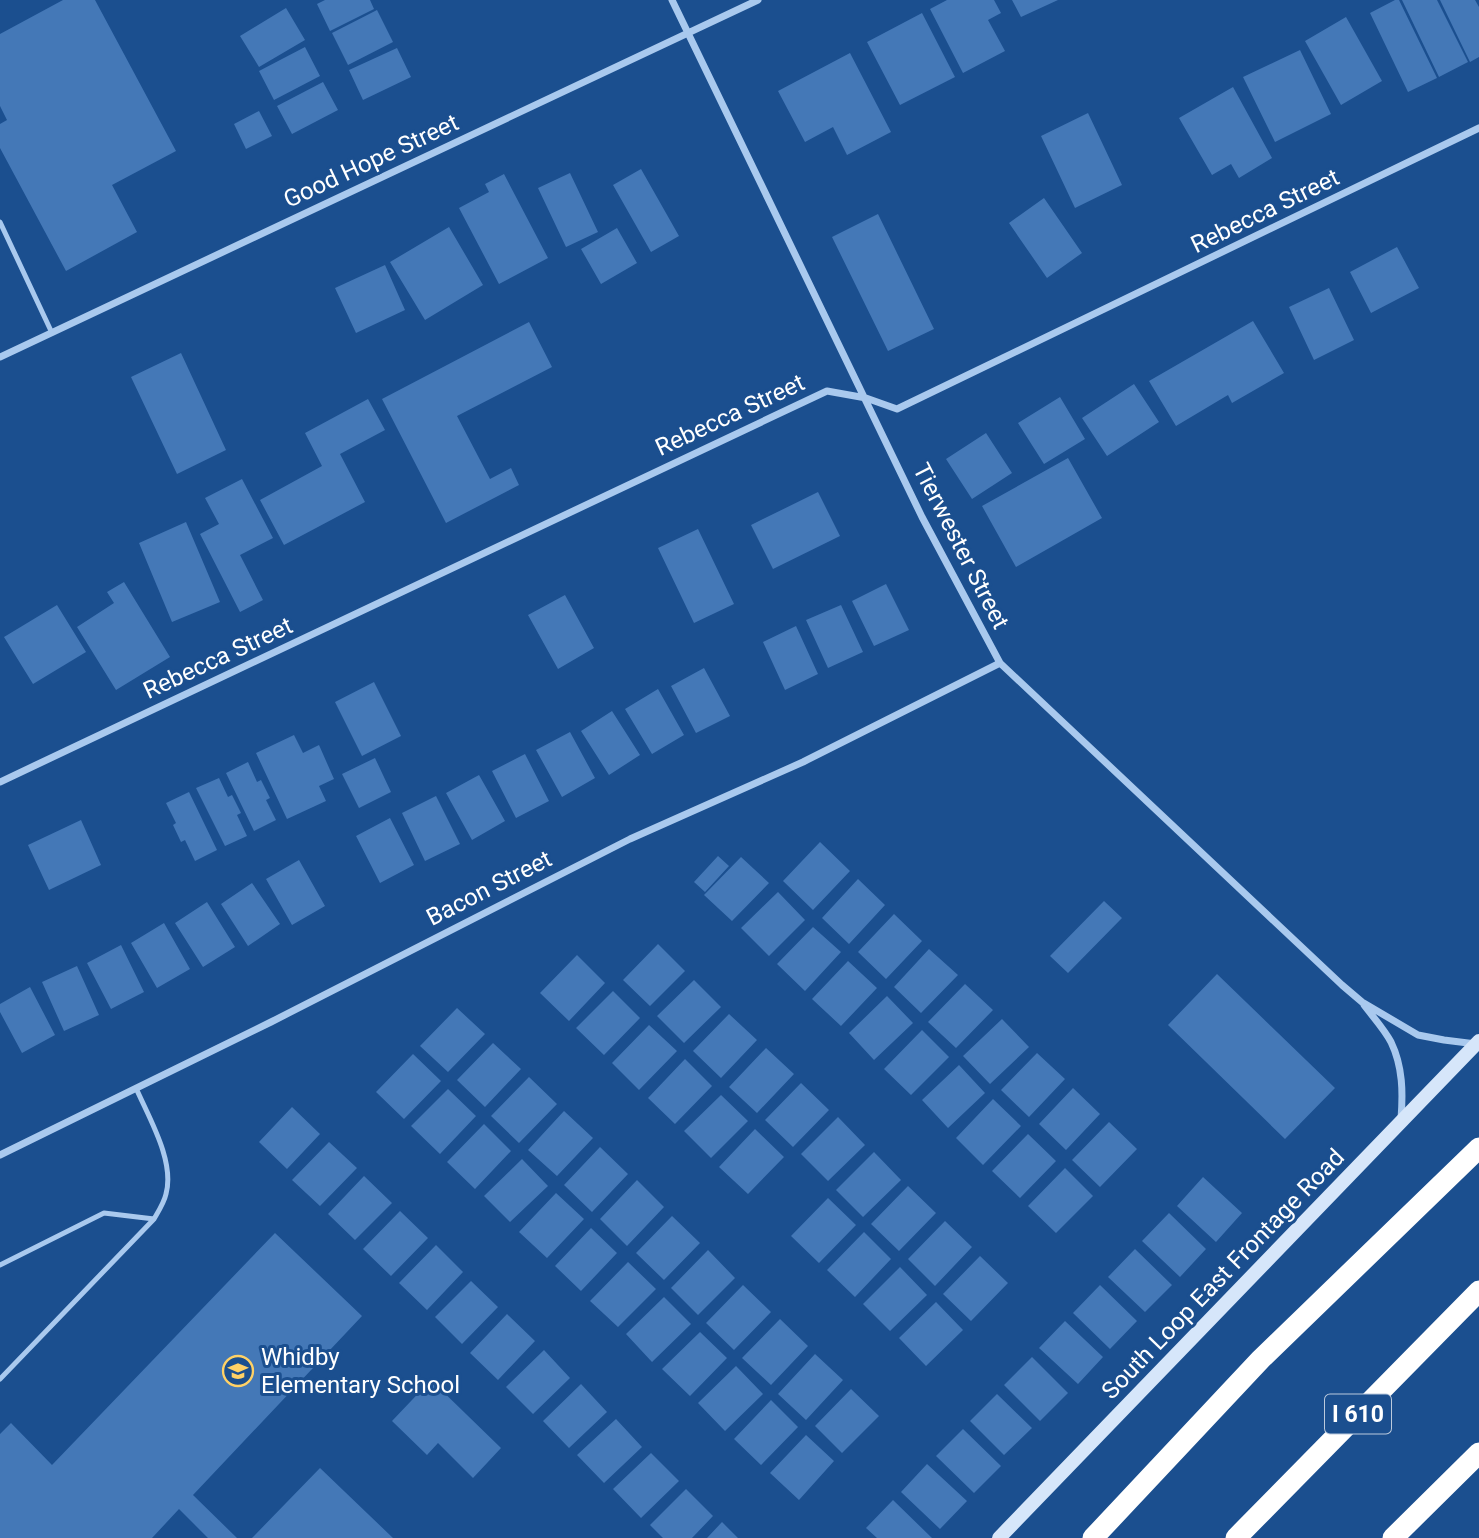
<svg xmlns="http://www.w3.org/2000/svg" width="1479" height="1538" font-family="Roboto,sans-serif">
<rect width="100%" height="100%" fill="#1b4f8f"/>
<!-- building -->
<path fill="#4478b7" d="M 63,0 L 95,0 L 176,151 L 112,185 L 137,232 L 66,271 L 0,148 L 0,124 L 7,120 L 0,106 L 0,34 Z
M 325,0 L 370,0 L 374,9 L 330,31 L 317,4 Z
M 947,0 L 994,0 L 1001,13 L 988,20 L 1005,51 L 963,73 L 930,9 Z
M 1012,0 L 1058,0 L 1021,17 Z
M 1395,0 L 1399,0 L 1437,78 L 1408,92 L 1370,13 Z
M 1402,0 L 1437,0 L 1468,62 L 1439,77 Z
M 1440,0 L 1475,0 L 1479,7 L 1479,57 L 1470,62 Z
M 286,8 L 305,40 L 259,67 L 240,36 Z
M 377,10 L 393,42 L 348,65 L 332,33 Z
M 922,13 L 955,77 L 900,105 L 867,42 Z
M 1346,17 L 1382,81 L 1341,105 L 1305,41 Z
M 305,47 L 320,76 L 274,100 L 259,71 Z
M 397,48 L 411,77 L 363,100 L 349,70 Z
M 1300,50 L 1331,114 L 1275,142 L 1243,77 Z
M 850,53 L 891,132 L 847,155 L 833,127 L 805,142 L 778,91 Z
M 323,82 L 338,110 L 292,134 L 277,106 Z
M 1233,87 L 1272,158 L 1239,178 L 1231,164 L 1212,175 L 1179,118 Z
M 259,111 L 272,136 L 246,149 L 234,124 Z
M 1088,113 L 1122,185 L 1075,208 L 1041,136 Z
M 641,169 L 679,236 L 651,252 L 613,185 Z
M 570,173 L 598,232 L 566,247 L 538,188 Z
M 504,174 L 548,258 L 499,284 L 459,208 L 489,192 L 485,184 Z
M 1044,198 L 1082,253 L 1047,278 L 1009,223 Z
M 878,214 L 934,329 L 888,351 L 832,237 Z
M 449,227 L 483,285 L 425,320 L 390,262 Z
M 617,228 L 637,263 L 601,284 L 581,249 Z
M 1397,247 L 1419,288 L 1371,313 L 1350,272 Z
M 385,265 L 405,310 L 356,333 L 335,288 Z
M 1329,288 L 1354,340 L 1314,360 L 1289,307 Z
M 1253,321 L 1284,373 L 1232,403 L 1228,395 L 1176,426 L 1149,381 Z
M 529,322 L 552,367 L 457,416 L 490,479 L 511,468 L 519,485 L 446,523 L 382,399 Z
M 181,353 L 226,450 L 177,474 L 131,377 Z
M 1134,384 L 1159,422 L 1107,456 L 1082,418 Z
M 1060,397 L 1085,439 L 1044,464 L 1018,423 Z
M 368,399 L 385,430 L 340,454 L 365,502 L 284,545 L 260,500 L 322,466 L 305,433 Z
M 986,433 L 1012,473 L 972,499 L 946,459 Z
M 1068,458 L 1102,518 L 1016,567 L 982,506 Z
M 242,479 L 273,538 L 240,555 L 263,600 L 240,612 L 200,534 L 219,524 L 205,498 Z
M 818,492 L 840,536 L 773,569 L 751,525 Z
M 186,522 L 220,602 L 172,622 L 139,543 Z
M 698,529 L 734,604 L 694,623 L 658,548 Z
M 124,582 L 170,657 L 116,690 L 77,627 L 114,603 L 107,592 Z
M 886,584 L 909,630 L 874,646 L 852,601 Z
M 565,595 L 594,648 L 558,669 L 528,615 Z
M 57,605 L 86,652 L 33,684 L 4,637 Z
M 841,605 L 863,652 L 828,668 L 806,620 Z
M 796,626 L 818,674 L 785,690 L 763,642 Z
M 704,668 L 730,716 L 696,733 L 671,686 Z
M 374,682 L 401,736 L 362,756 L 335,702 Z
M 658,689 L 684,735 L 652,754 L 625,709 Z
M 612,711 L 640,755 L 609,775 L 581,731 Z
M 570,732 L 595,778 L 562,797 L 536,750 Z
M 294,735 L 303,753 L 319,745 L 334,779 L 319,786 L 326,801 L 287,819 L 256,753 Z
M 525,754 L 549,801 L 516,818 L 492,771 Z
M 375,758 L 391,792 L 359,808 L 342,774 Z
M 248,762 L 257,782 L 261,780 L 270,798 L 266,800 L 276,820 L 254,831 L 226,773 Z
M 479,775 L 505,821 L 472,840 L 446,793 Z
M 219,778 L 228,797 L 232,795 L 241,813 L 237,815 L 247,836 L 225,846 L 196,788 Z
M 189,792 L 217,850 L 195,861 L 185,840 L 181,842 L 173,825 L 176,823 L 166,803 Z
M 436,796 L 460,844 L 425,861 L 402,813 Z
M 390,818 L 414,865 L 380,883 L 356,836 Z
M 81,820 L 101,865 L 49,890 L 28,845 Z
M 820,842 L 850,871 L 813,910 L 783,881 Z
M 718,856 L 729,866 L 705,892 L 694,882 Z
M 741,857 L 769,883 L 732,921 L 704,895 Z
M 299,860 L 325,906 L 292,925 L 266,879 Z
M 858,879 L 885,905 L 849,944 L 822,918 Z
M 252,883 L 280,924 L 248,946 L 221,904 Z
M 778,892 L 805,920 L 769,956 L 741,928 Z
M 1104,901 L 1122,918 L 1068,973 L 1050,956 Z
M 207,902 L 235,947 L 203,967 L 175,923 Z
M 894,914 L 922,941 L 886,979 L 858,952 Z
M 164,923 L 190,969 L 157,988 L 131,943 Z
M 813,927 L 841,952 L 805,991 L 777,964 Z
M 658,944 L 685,971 L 650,1006 L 623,980 Z
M 121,945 L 144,992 L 111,1009 L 87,963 Z
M 929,949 L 958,975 L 921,1013 L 894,987 Z
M 577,955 L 605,983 L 569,1021 L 540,993 Z
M 848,961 L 877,988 L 841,1026 L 812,999 Z
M 77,966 L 99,1015 L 64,1031 L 42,982 Z
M 1217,974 L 1335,1088 L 1285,1139 L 1168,1025 Z
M 694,980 L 721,1007 L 684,1043 L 657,1016 Z
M 965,984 L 993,1010 L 956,1048 L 928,1022 Z
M 30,987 L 55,1035 L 22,1053 L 0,1012 L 0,1004 Z
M 613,991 L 640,1018 L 604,1055 L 576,1028 Z
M 887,996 L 913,1023 L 874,1060 L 849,1033 Z
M 457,1008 L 485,1034 L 448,1072 L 420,1046 Z
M 729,1014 L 757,1040 L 721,1078 L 693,1051 Z
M 1002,1019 L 1029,1047 L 990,1084 L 963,1056 Z
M 649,1025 L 677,1051 L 639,1090 L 612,1063 Z
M 922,1030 L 949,1057 L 911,1095 L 884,1069 Z
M 493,1043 L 521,1069 L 485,1107 L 457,1080 Z
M 766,1048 L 794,1074 L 757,1113 L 729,1087 Z
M 1037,1053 L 1065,1079 L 1029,1117 L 1001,1090 Z
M 413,1054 L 441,1081 L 404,1119 L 376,1092 Z
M 685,1059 L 712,1086 L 675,1124 L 648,1098 Z
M 959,1065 L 985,1093 L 948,1128 L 922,1100 Z
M 529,1077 L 557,1104 L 519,1143 L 491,1116 Z
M 801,1083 L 829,1110 L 793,1147 L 765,1120 Z
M 1073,1088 L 1100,1114 L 1066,1150 L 1039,1124 Z
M 448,1089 L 476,1116 L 440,1154 L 411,1126 Z
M 721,1095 L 748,1121 L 711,1158 L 684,1131 Z
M 993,1099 L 1021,1126 L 983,1165 L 956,1138 Z
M 292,1107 L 320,1134 L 287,1169 L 259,1142 Z
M 564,1111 L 593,1138 L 557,1176 L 528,1150 Z
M 838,1117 L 865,1145 L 828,1181 L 801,1154 Z
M 1109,1122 L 1137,1149 L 1100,1187 L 1072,1160 Z
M 484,1124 L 511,1151 L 475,1189 L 447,1162 Z
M 755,1129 L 784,1157 L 748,1194 L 719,1167 Z
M 1028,1134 L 1056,1161 L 1020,1198 L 992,1171 Z
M 329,1142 L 357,1168 L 320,1206 L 292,1180 Z
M 600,1147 L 628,1174 L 592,1212 L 564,1185 Z
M 874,1152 L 901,1180 L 863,1217 L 836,1190 Z
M 522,1159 L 548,1186 L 510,1222 L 484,1196 Z
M 1065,1168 L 1093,1196 L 1056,1233 L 1028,1206 Z
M 364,1176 L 392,1203 L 355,1240 L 328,1214 Z
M 1203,1177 L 1242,1213 L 1216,1242 L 1177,1206 Z
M 637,1180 L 664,1207 L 627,1246 L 600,1219 Z
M 908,1186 L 936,1213 L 899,1251 L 871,1224 Z
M 556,1193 L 584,1219 L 547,1258 L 519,1232 Z
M 828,1198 L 856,1225 L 819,1263 L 791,1236 Z
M 400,1211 L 428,1238 L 391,1276 L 363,1249 Z
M 1169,1213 L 1206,1249 L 1180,1277 L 1142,1241 Z
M 672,1216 L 700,1243 L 664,1280 L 636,1253 Z
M 945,1221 L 972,1247 L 935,1286 L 908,1259 Z
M 591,1228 L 617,1253 L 581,1291 L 555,1266 Z
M 864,1232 L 891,1259 L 855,1297 L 827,1270 Z
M 275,1233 L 362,1316 L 193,1495 L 237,1538 L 208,1538 L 179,1509 L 152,1538 L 0,1538 L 0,1434 L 11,1423 L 52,1465 Z
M 436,1245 L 463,1272 L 427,1310 L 399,1283 Z
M 1135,1249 L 1172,1285 L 1145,1312 L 1108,1277 Z
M 708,1250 L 735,1278 L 698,1315 L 671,1288 Z
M 980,1256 L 1008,1283 L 971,1321 L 943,1294 Z
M 628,1262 L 656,1289 L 618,1327 L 590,1301 Z
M 900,1267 L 927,1295 L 890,1331 L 863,1304 Z
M 471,1281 L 498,1307 L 462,1344 L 435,1317 Z
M 743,1285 L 771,1312 L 734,1350 L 706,1323 Z
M 1100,1285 L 1137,1321 L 1110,1349 L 1073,1313 Z
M 664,1297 L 691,1324 L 652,1362 L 626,1334 Z
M 936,1302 L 963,1330 L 926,1366 L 899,1338 Z
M 507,1314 L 535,1341 L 498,1380 L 470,1353 Z
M 780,1319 L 808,1346 L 771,1385 L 742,1358 Z
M 1065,1321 L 1103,1357 L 1078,1384 L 1039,1348 Z
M 700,1332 L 727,1358 L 690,1396 L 662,1369 Z
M 544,1350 L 570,1378 L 533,1414 L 506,1387 Z
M 815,1354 L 843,1380 L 806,1420 L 778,1394 Z
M 1032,1357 L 1068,1393 L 1040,1421 L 1004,1385 Z
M 736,1366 L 763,1394 L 725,1431 L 698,1403 Z
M 431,1380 L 501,1448 L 473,1478 L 438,1443 L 427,1455 L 392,1421 Z
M 581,1384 L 607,1412 L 569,1448 L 543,1421 Z
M 851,1389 L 879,1416 L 842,1453 L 815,1426 Z
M 997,1394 L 1032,1428 L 1004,1455 L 970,1421 Z
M 771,1400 L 798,1427 L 761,1465 L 734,1439 Z
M 616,1419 L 642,1447 L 604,1483 L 577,1455 Z
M 963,1429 L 1001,1466 L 974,1493 L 936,1456 Z
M 806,1435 L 834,1461 L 799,1500 L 770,1473 Z
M 651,1453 L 679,1481 L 641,1518 L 613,1489 Z
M 927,1464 L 967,1501 L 940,1529 L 901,1492 Z
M 320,1468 L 393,1538 L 252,1538 Z
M 686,1489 L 713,1516 L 692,1538 L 663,1538 L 650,1525 Z
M 893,1500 L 932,1538 L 877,1538 L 866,1528 Z
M 722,1522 L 738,1538 L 707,1538 Z"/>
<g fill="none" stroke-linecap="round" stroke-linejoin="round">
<!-- service -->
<path stroke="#a9c9ee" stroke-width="5" d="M 0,222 L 52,333
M 0,1265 L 104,1213 L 154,1219
M 0,1379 L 154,1219 C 158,1212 164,1203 166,1194 C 175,1161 149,1118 136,1088"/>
<!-- minor -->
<path stroke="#a9c9ee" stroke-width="7" d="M 672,0 L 922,517 L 1000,663 L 1342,985 L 1362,1002 L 1418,1035 L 1444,1040 L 1476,1044
M 0,357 L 758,0
M 0,782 L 827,391 L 866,398 L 897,409 L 1479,128
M 1364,1005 C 1373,1017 1384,1029 1391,1042 C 1403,1067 1403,1093 1401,1119
M 0,1155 L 271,1022 L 630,839 L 803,762 L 1000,663"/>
<!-- secondary -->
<path stroke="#d6e6fa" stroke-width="14" d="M 999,1538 L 1479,1041"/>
<!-- motorway -->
<path stroke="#fff" stroke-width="21" d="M 1093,1538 L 1261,1359 L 1479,1148
M 1236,1538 L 1479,1291
M 1393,1538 L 1479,1453"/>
</g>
<!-- icons -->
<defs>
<g id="school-ring" transform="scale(1.575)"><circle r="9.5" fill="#1b4f8f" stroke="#ffd166" stroke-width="1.5"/><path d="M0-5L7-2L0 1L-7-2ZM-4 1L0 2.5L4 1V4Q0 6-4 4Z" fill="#ffd166"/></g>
</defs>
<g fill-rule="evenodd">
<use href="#school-ring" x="238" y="1371"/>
</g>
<g text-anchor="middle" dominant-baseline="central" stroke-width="6" stroke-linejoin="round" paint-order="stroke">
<!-- shield labels -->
<rect fill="#1b4f8f" stroke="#bbcadd" stroke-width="2" x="1325" y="1394.5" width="66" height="39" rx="5"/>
<g font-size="23" font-weight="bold" fill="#fff">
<text x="1358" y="1414">I 610</text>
</g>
<!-- street labels -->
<g font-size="24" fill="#fff" stroke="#1b4f8f">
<text transform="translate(371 161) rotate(-25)">Good Hope Street</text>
<text transform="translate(1265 211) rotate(-26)">Rebecca Street</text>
<text transform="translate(730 415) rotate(-25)">Rebecca Street</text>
<text transform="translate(961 546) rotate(63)">Tierwester Street</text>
<text transform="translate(218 658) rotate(-25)">Rebecca Street</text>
<text transform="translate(489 888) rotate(-27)">Bacon Street</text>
<text transform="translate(1223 1274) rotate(-46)">South Loop East Frontage Road</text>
</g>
<!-- poi labels -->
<g font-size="24" fill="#fff" stroke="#1b4f8f" text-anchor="start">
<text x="261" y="1357">Whidby<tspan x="261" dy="28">Elementary School</tspan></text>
</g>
</g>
</svg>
